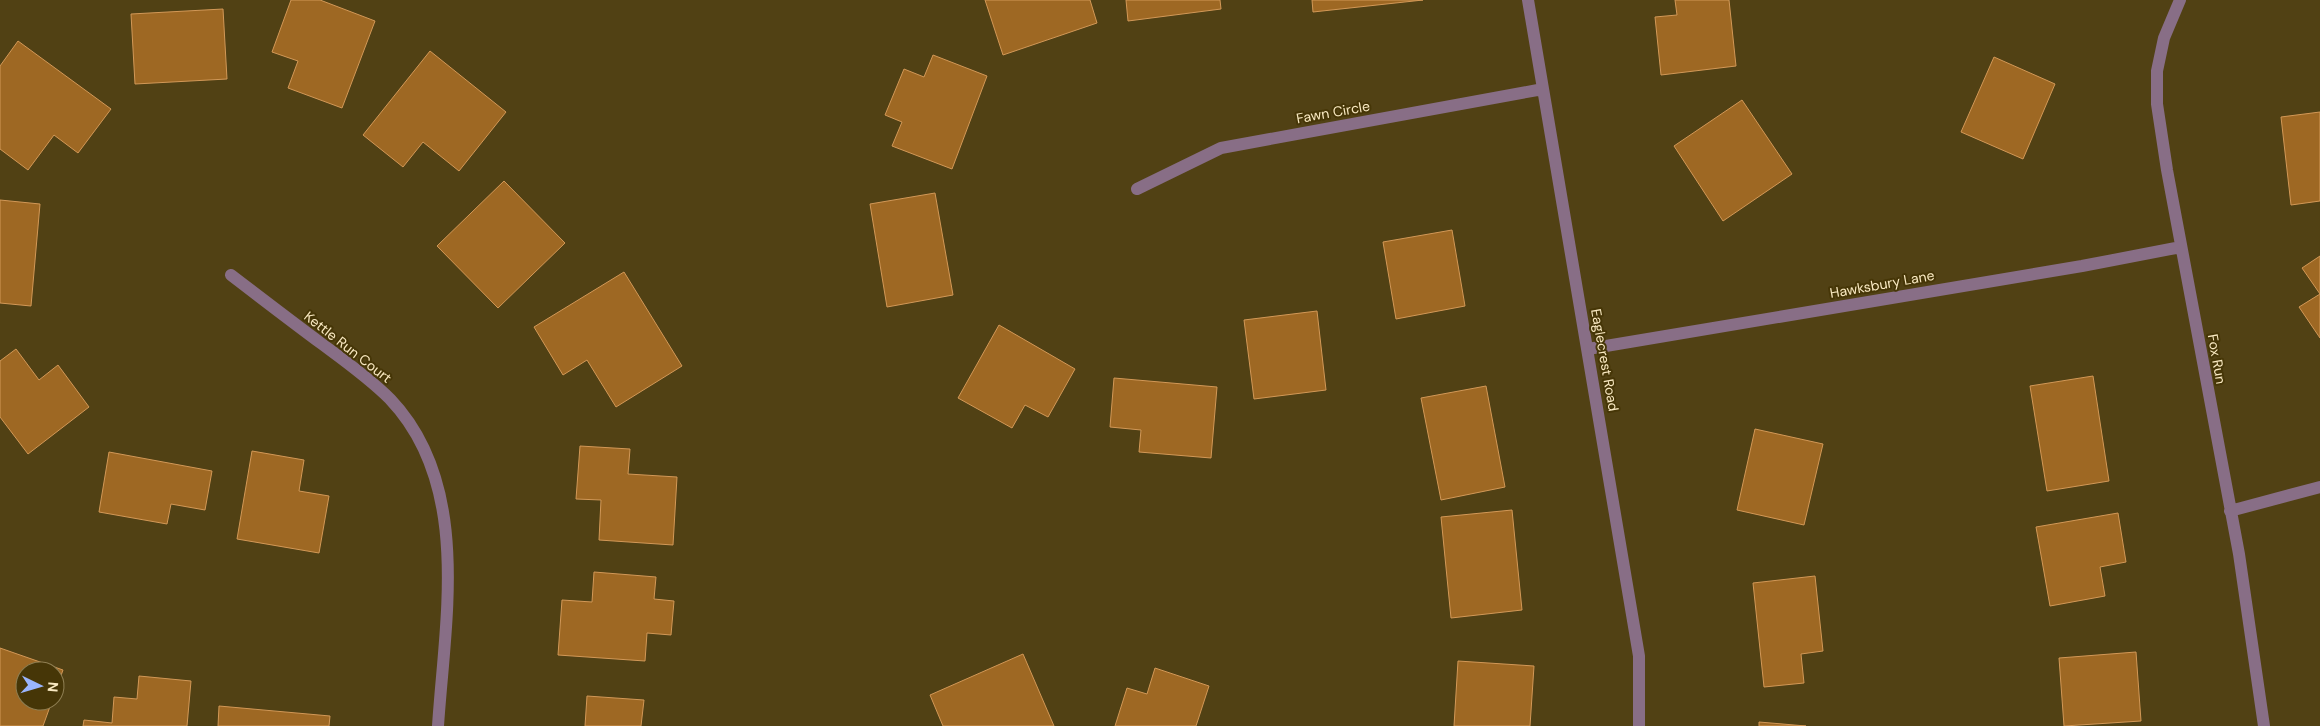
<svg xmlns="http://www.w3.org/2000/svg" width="2320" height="726" font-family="'DM Sans',sans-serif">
<rect width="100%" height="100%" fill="#514114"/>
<!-- building -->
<path fill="#9e6823" stroke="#d29857" d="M 291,0 L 320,0 L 375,21 L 342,108 L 288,88 L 298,61 L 272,52 Z
M 985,0 L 1090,0 L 1097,23 L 1003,55 Z
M 1126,0 L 1220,0 L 1221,9 L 1128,21 Z
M 1312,0 L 1423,0 L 1313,12 Z
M 1675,0 L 1729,0 L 1736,66 L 1661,75 L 1655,17 L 1677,15 Z
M 223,9 L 227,79 L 135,84 L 131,14 Z
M 18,41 L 111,109 L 78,153 L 54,135 L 28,170 L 0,149 L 0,66 Z
M 430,51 L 506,112 L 459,171 L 423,142 L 403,167 L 363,135 Z
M 933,55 L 987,76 L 952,169 L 892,146 L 902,122 L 885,115 L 904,69 L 924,77 Z
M 1994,57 L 2055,84 L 2023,159 L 1961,132 Z
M 1742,100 L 1792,174 L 1723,221 L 1674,146 Z
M 2320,112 L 2320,201 L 2291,205 L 2281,117 Z
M 504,181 L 565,243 L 498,308 L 437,246 Z
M 935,193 L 953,295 L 887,307 L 870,204 Z
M 0,200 L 40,204 L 31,306 L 0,303 Z
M 1452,230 L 1465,306 L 1396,319 L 1383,242 Z
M 2320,256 L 2320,338 L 2299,307 L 2320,294 L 2302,268 Z
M 624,272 L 682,366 L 616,407 L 587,360 L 563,375 L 534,327 Z
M 1317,311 L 1326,390 L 1254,399 L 1244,320 Z
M 999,325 L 1075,369 L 1048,417 L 1025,405 L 1012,428 L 958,398 Z
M 16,349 L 39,380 L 58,365 L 89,407 L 28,454 L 0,417 L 0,361 Z
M 2093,376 L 2109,481 L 2047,491 L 2030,386 Z
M 1114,378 L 1217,387 L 1211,458 L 1139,452 L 1141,430 L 1110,427 Z
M 1486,386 L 1505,487 L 1441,500 L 1421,398 Z
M 1755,429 L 1823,444 L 1804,525 L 1737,510 Z
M 580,446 L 630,449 L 628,474 L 677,477 L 673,545 L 599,540 L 601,500 L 576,499 Z
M 252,451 L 304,460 L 299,491 L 329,496 L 319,553 L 237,539 Z
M 109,452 L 212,471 L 205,510 L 171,504 L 167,524 L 99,512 Z
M 1512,510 L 1522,610 L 1451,618 L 1441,517 Z
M 2118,513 L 2126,562 L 2100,567 L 2105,596 L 2050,606 L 2036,527 Z
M 594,572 L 656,577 L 654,599 L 674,601 L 671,635 L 647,633 L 645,661 L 558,655 L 562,600 L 592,602 Z
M 1815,576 L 1823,651 L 1801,654 L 1804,683 L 1764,687 L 1753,583 Z
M 0,648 L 63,670 L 55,692 L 55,671 L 25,671 L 25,701 L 52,701 L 43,726 L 0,726 Z
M 2136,652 L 2141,721 L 2064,726 L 2059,658 Z
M 1023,654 L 1054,726 L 943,726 L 930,695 Z
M 1458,661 L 1534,666 L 1530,726 L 1454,726 Z
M 1155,668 L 1209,686 L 1196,726 L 1115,726 L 1127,688 L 1147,694 Z
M 139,676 L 191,681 L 187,726 L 83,726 L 84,720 L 112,723 L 114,697 L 137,699 Z
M 587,696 L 644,700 L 641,726 L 585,726 Z
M 219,706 L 330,716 L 329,726 L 218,726 Z
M 1759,722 L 1806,726 L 1759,726 Z"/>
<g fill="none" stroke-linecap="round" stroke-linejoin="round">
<!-- minor -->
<path stroke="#886e86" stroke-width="12" d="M 1528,0 L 1639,656 L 1639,726
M 2180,0 L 2164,38 L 2157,71 L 2157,104 L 2167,170 L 2239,554 L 2264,726
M 1137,189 L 1221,148 L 1543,89
M 231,275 C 261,298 291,321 322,344 C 345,361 369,378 390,399 C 472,485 445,619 438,726
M 1588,349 L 2082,266 L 2181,247
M 2230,511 L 2320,487"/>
</g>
<g text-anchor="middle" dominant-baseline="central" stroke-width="4" stroke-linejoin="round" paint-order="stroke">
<!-- street labels -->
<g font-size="14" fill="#f9e9c2" stroke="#463607">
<text transform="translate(1333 112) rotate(-10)">Fawn Circle</text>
<text transform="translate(1882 284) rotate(-10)">Hawksbury Lane</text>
<text transform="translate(348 347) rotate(38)">Kettle Run Court</text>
<text transform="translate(2217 359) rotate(80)">Fox Run</text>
<text transform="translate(1605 360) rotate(80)">Eaglecrest Road</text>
</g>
</g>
<!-- north arrow -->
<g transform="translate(40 686) rotate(95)"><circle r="24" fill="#463607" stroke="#8e7e52"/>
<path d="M0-4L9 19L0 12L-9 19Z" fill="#9ab5fd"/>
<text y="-8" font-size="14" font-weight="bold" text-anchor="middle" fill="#f9e9c2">N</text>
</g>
</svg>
